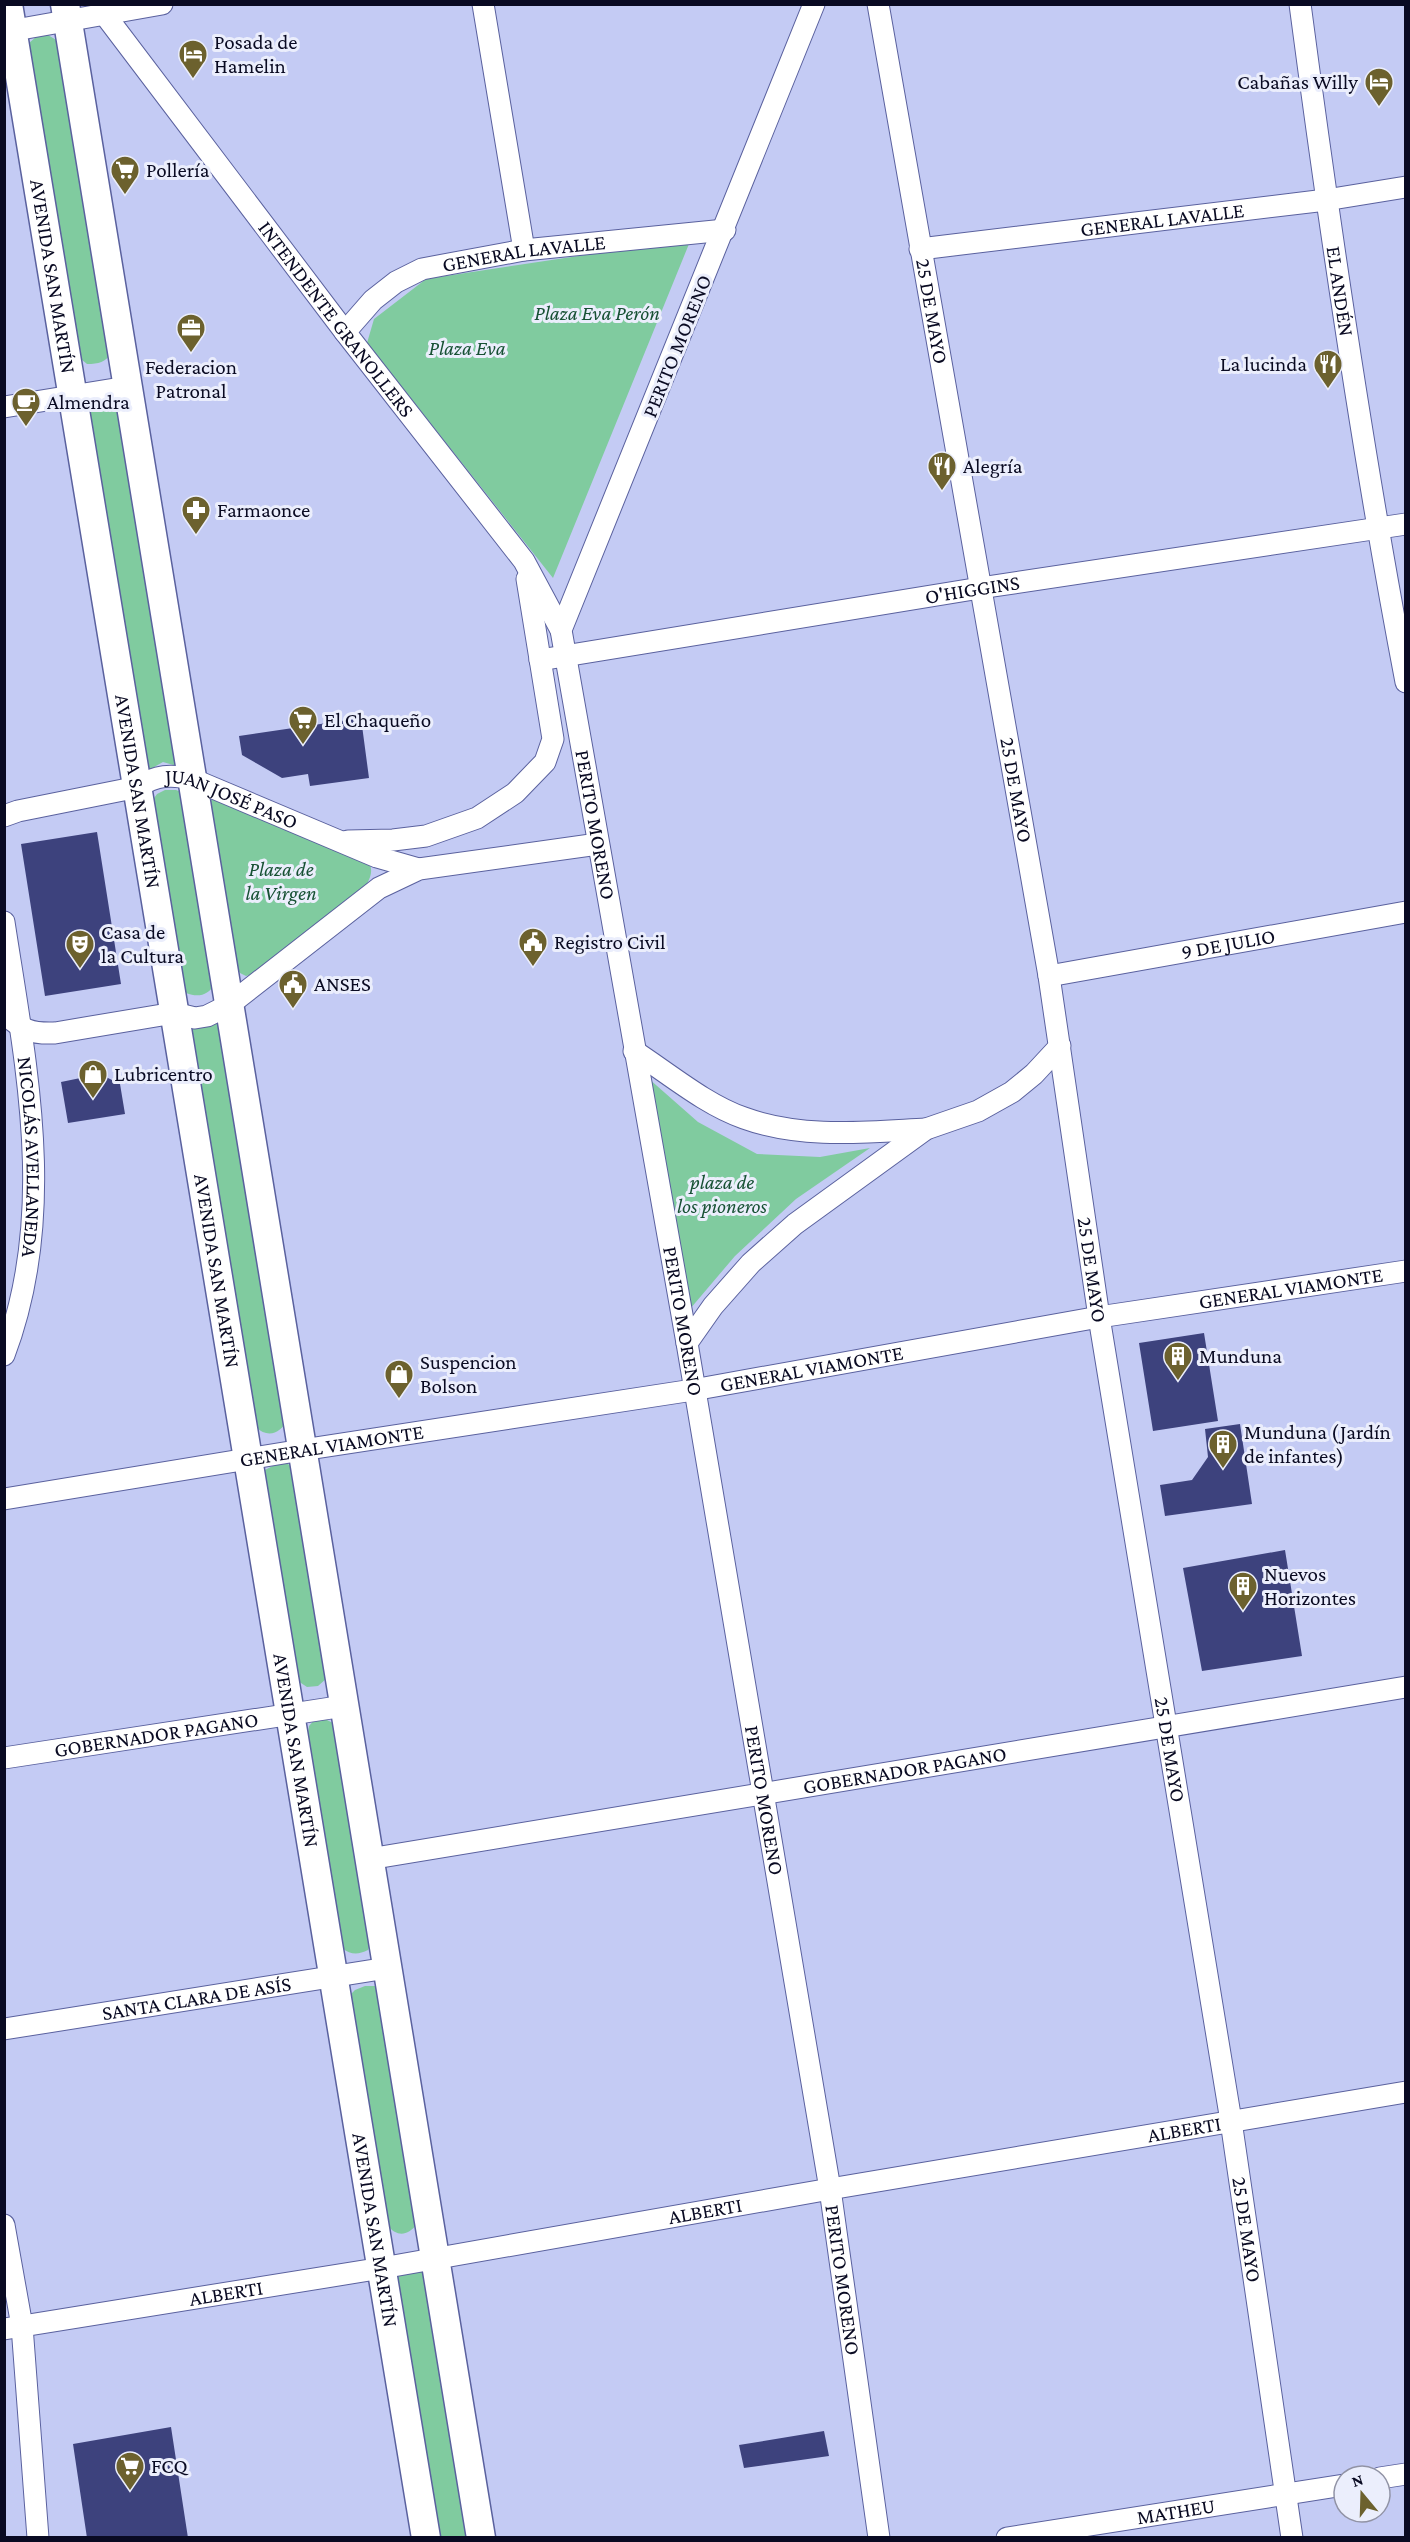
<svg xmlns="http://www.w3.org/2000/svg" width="1410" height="2542" font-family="'Crimson Pro',serif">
<rect width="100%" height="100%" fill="#c4cbf4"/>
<!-- green -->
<path fill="#80cb9f" d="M 48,35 L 58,41 L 112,353 C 105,362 99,364 87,364 L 81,359 L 29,43 L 36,37 Z
M 691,239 L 553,578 L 367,343 L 374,319 L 426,279 Z
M 107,403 L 119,406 L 177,766 L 163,762 L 147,771 L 89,422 L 91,412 Z
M 165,790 L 176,790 L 184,793 L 215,984 C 208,995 199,998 186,993 L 181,987 L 152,801 L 157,794 Z
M 212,798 L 367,858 C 373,869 372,874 367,884 L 253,974 L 246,976 L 240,973 L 236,966 L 211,801 Z
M 219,1020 L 288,1419 C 281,1433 268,1439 256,1427 L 186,1027 Z
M 648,1078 L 698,1122 L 757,1154 L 820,1157 L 870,1148 L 796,1199 L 735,1256 L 690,1309 Z
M 278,1463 L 288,1464 L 294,1469 L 327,1678 L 318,1686 L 307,1687 L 298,1681 L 263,1475 L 265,1470 Z
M 315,1719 L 325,1719 L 335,1724 L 371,1941 L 368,1950 C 358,1955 351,1955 342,1948 L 307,1738 L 309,1726 Z
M 365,1986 L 375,1986 L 382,1991 L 417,2224 C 408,2236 397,2237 388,2226 L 350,1995 L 355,1990 Z
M 421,2271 L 427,2278 L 470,2537 L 437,2537 L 398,2282 L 398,2276 Z"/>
<!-- building -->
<path fill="#3d427d" d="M 361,718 L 369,778 L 310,786 L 308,774 L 282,778 L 242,755 L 239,736 Z
M 97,832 L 121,984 L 45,996 L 21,844 Z
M 100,1074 L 120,1084 L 125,1114 L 68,1123 L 61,1082 Z
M 1204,1333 L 1218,1421 L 1153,1431 L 1139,1343 Z
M 1240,1424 L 1252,1504 L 1165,1516 L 1160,1485 L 1192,1480 L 1208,1457 L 1205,1429 Z
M 1285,1550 L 1302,1656 L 1202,1671 L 1183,1568 Z
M 171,2427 L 188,2538 L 87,2538 L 73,2444 Z
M 824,2431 L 829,2456 L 744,2468 L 739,2445 Z"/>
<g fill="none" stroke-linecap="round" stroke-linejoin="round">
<!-- minor casing -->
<g stroke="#5a619e" stroke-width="23">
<g id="minor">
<path d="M 483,4 L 524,250"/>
<path id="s1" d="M 814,4 L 561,630 L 687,1343 L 830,2189 L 879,2538"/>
<path id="s2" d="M 878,4 L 1049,976 L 1099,1317 L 1231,2121 L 1292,2538"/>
<path id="s3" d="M 1300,4 C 1330,231 1363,458 1406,682"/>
<path id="s4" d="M 105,15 L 345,332 L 524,561 L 561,630"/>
<path d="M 4,32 L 162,4"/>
<path id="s5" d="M 920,249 L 1326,200 L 1406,187"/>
<path id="s6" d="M 345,332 L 373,300 L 396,282 L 422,269 L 524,250 L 725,230"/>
<path d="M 4,407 L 127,387"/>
<path id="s7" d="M 540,660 L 980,588 L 1406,524"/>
<path id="s8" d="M 4,816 L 18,811 L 138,787 C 156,775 171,774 192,779 L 377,857 L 419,869"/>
<path d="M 348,841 L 393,840 L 426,836 L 477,818 L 515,793 L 545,762 L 553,739 L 527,579"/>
<path id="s9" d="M 4,922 C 26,1066 58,1213 4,1355"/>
<path id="s10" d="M 1049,976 L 1406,912"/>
<path d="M 4,1013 C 22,1030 30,1034 55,1033 L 174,1013 L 195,1018 L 207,1016 L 229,1005 L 379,888 L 419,869 L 598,844"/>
<path d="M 634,1051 C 668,1073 706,1105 744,1118 C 802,1139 866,1132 926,1129"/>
<path d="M 687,1343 L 713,1306 L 751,1263 L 795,1224 L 926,1129 L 978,1111 L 1012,1092 L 1034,1074 L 1060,1046"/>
<path id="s11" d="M 4,1499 L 302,1450 L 693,1390 L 1099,1317 L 1406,1271"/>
<path id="s12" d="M 4,1758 L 344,1706"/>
<path id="s13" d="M 369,1859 L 1406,1687"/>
<path id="s14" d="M 4,2029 L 387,1968"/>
<path d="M 4,2225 L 22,2326 L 38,2538"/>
<path id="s15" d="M 4,2329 L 382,2268 L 830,2189 L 1406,2092"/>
<path d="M 1380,2478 L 1406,2474"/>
<path id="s16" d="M 1007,2538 L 1344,2485"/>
</g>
</g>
<!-- secondary casing -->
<g stroke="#5a619e" stroke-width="31">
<g id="secondary">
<path id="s17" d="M 8,4 L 426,2538"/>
<path d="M 65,4 L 481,2538"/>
</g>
</g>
<!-- minor -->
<use href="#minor" stroke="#fff" stroke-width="21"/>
<!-- secondary -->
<use href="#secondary" stroke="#fff" stroke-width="28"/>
</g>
<!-- icons -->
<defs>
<g id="hotel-pin" transform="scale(1.5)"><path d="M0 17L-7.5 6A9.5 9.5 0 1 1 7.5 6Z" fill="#6c612e" stroke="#ebeefc"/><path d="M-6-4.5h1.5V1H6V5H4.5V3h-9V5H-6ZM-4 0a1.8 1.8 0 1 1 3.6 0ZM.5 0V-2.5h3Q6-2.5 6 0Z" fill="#fff"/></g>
<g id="supermarket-pin" transform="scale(1.5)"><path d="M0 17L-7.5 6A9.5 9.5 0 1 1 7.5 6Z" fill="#6c612e" stroke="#ebeefc"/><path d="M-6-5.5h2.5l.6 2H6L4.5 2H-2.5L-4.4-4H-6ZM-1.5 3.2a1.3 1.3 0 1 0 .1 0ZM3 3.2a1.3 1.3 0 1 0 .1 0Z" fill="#fff"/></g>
<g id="office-pin" transform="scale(1.5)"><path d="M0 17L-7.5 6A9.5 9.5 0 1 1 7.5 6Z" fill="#6c612e" stroke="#ebeefc"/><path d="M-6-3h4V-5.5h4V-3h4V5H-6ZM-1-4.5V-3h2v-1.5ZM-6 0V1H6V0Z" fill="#fff"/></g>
<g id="restaurant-pin" transform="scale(1.5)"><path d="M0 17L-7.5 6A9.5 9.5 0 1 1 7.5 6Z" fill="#6c612e" stroke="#ebeefc"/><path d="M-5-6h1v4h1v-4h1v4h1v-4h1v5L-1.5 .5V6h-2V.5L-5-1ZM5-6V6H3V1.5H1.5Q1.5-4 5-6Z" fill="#fff"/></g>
<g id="cafe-pin" transform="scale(1.5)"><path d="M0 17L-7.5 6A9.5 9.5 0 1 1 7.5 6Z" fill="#6c612e" stroke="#ebeefc"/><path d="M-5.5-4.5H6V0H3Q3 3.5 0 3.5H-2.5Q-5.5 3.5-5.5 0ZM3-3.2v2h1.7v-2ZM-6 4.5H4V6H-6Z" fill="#fff"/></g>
<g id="pharmacy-pin" transform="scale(1.5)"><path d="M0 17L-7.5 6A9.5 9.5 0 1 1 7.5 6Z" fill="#6c612e" stroke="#ebeefc"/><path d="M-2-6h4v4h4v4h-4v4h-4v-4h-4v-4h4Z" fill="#fff"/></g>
<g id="civic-pin" transform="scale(1.5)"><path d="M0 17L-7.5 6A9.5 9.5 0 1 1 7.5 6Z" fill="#6c612e" stroke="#ebeefc"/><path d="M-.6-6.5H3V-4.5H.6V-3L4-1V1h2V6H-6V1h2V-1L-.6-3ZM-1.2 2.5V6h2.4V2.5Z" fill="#fff"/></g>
<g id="theatre-pin" transform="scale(1.5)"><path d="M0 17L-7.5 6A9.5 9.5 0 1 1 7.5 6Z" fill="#6c612e" stroke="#ebeefc"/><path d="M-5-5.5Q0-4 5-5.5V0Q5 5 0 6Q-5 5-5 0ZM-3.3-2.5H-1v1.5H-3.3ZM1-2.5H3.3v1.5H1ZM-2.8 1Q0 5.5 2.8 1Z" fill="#fff"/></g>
<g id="shop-pin" transform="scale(1.5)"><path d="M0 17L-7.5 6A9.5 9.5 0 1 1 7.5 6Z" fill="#6c612e" stroke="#ebeefc"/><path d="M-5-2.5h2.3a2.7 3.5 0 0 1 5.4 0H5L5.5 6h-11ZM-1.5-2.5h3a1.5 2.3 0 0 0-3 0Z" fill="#fff"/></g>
<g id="building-pin" transform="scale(1.5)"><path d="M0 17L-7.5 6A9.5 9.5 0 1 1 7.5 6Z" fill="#6c612e" stroke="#ebeefc"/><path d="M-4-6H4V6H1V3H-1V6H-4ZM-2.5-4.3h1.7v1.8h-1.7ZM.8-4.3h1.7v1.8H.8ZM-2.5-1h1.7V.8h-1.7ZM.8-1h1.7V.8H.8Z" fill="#fff"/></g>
</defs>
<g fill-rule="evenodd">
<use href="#hotel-pin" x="193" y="54"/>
<use href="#hotel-pin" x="1379" y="82"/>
<use href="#supermarket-pin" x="125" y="170"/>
<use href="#office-pin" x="191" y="328"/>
<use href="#restaurant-pin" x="1328" y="364"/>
<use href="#cafe-pin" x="26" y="402"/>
<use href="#restaurant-pin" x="942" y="466"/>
<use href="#pharmacy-pin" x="196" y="510"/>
<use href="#supermarket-pin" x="303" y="720"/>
<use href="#civic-pin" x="533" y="942"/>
<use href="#theatre-pin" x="80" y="944"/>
<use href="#civic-pin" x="293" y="984"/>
<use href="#shop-pin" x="93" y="1074"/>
<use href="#building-pin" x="1178" y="1356"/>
<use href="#shop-pin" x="399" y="1374"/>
<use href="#building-pin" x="1223" y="1444"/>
<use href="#building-pin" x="1243" y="1586"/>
<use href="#supermarket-pin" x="130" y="2466"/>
</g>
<g text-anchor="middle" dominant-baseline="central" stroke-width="6" stroke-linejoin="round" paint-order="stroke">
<!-- poi labels -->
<g font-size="21" fill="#090a22" stroke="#ebeefc" text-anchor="start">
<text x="214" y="42">Posada de<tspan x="214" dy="24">Hamelin</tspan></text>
<text x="1358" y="82" text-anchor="end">Cabañas Willy</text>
<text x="146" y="170">Pollería</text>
<text x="1307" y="364" text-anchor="end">La lucinda</text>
<text x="191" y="367" text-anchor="middle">Federacion<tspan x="191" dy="24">Patronal</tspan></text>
<text x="47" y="402">Almendra</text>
<text x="963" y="466">Alegría</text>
<text x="217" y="510">Farmaonce</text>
<text x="324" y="720">El Chaqueño</text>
<text x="101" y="932">Casa de<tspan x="101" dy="24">la Cultura</tspan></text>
<text x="554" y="942">Registro Civil</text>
<text x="314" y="984">ANSES</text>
<text x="114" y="1074">Lubricentro</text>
<text x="1199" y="1356">Munduna</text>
<text x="420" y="1362">Suspencion<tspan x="420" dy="24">Bolson</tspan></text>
<text x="1244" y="1432">Munduna (Jardín<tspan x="1244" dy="24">de infantes)</tspan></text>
<text x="1264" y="1574">Nuevos<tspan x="1264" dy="24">Horizontes</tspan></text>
<text x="151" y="2466">FCQ</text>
</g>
<!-- street labels -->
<g font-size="21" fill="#090a22" stroke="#ebeefc">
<text stroke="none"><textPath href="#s5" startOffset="244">GENERAL LAVALLE</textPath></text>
<text stroke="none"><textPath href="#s6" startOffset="204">GENERAL LAVALLE</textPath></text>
<text stroke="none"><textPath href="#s17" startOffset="276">AVENIDA SAN MARTÍN</textPath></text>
<text stroke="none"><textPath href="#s3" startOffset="290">EL ANDÉN</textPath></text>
<text stroke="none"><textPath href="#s2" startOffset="312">25 DE MAYO</textPath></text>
<text stroke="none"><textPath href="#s4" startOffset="382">INTENDENTE GRANOLLERS</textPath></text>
<text transform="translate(677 346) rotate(-68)">PERITO MORENO</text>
<text stroke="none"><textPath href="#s7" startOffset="438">O'HIGGINS</textPath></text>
<text stroke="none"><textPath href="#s2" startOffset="798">25 DE MAYO</textPath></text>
<text stroke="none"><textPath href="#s17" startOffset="798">AVENIDA SAN MARTÍN</textPath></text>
<text stroke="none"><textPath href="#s8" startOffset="237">JUAN JOSÉ PASO</textPath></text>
<text stroke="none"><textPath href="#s1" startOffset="873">PERITO MORENO</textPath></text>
<text stroke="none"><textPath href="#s10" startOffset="182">9 DE JULIO</textPath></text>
<text stroke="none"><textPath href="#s9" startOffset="237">NICOLÁS AVELLANEDA</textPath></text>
<text stroke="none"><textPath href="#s2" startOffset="1284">25 DE MAYO</textPath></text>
<text stroke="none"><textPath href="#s17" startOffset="1284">AVENIDA SAN MARTÍN</textPath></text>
<text stroke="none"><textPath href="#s11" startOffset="1304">GENERAL VIAMONTE</textPath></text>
<text stroke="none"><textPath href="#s1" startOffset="1377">PERITO MORENO</textPath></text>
<text stroke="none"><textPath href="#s11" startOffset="818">GENERAL VIAMONTE</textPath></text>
<text stroke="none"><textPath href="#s11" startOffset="332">GENERAL VIAMONTE</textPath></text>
<text stroke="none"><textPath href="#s12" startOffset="154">GOBERNADOR PAGANO</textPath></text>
<text stroke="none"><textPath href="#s2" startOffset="1770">25 DE MAYO</textPath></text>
<text stroke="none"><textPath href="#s17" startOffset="1770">AVENIDA SAN MARTÍN</textPath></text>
<text stroke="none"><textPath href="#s13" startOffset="543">GOBERNADOR PAGANO</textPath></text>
<text stroke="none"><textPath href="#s1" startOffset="1863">PERITO MORENO</textPath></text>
<text stroke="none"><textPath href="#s14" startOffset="195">SANTA CLARA DE ASÍS</textPath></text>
<text stroke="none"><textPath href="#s15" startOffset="1197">ALBERTI</textPath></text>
<text stroke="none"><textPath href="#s15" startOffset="711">ALBERTI</textPath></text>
<text stroke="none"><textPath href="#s2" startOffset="2256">25 DE MAYO</textPath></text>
<text stroke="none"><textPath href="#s17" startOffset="2256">AVENIDA SAN MARTÍN</textPath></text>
<text stroke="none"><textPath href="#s1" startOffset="2349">PERITO MORENO</textPath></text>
<text stroke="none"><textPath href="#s15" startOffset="225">ALBERTI</textPath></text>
<text stroke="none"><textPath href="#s16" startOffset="171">MATHEU</textPath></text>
</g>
<!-- park labels -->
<g font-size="21" font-style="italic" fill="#175134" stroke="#ebeefc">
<text x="597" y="313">Plaza Eva Perón</text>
<text x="467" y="348">Plaza Eva</text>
<text x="281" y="869">Plaza de<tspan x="281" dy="24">la Virgen</tspan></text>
<text x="722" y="1182">plaza de<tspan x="722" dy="24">los pioneros</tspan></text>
</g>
</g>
<!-- border -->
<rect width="1410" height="2542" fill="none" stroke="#090a22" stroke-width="12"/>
<!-- north arrow -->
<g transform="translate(1362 2494) rotate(341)"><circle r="28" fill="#ebeefc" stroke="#9193a5" stroke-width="1.5"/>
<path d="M0-4.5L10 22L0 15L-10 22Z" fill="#6c612e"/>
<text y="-9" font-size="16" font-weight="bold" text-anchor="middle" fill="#090a22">N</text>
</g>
</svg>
